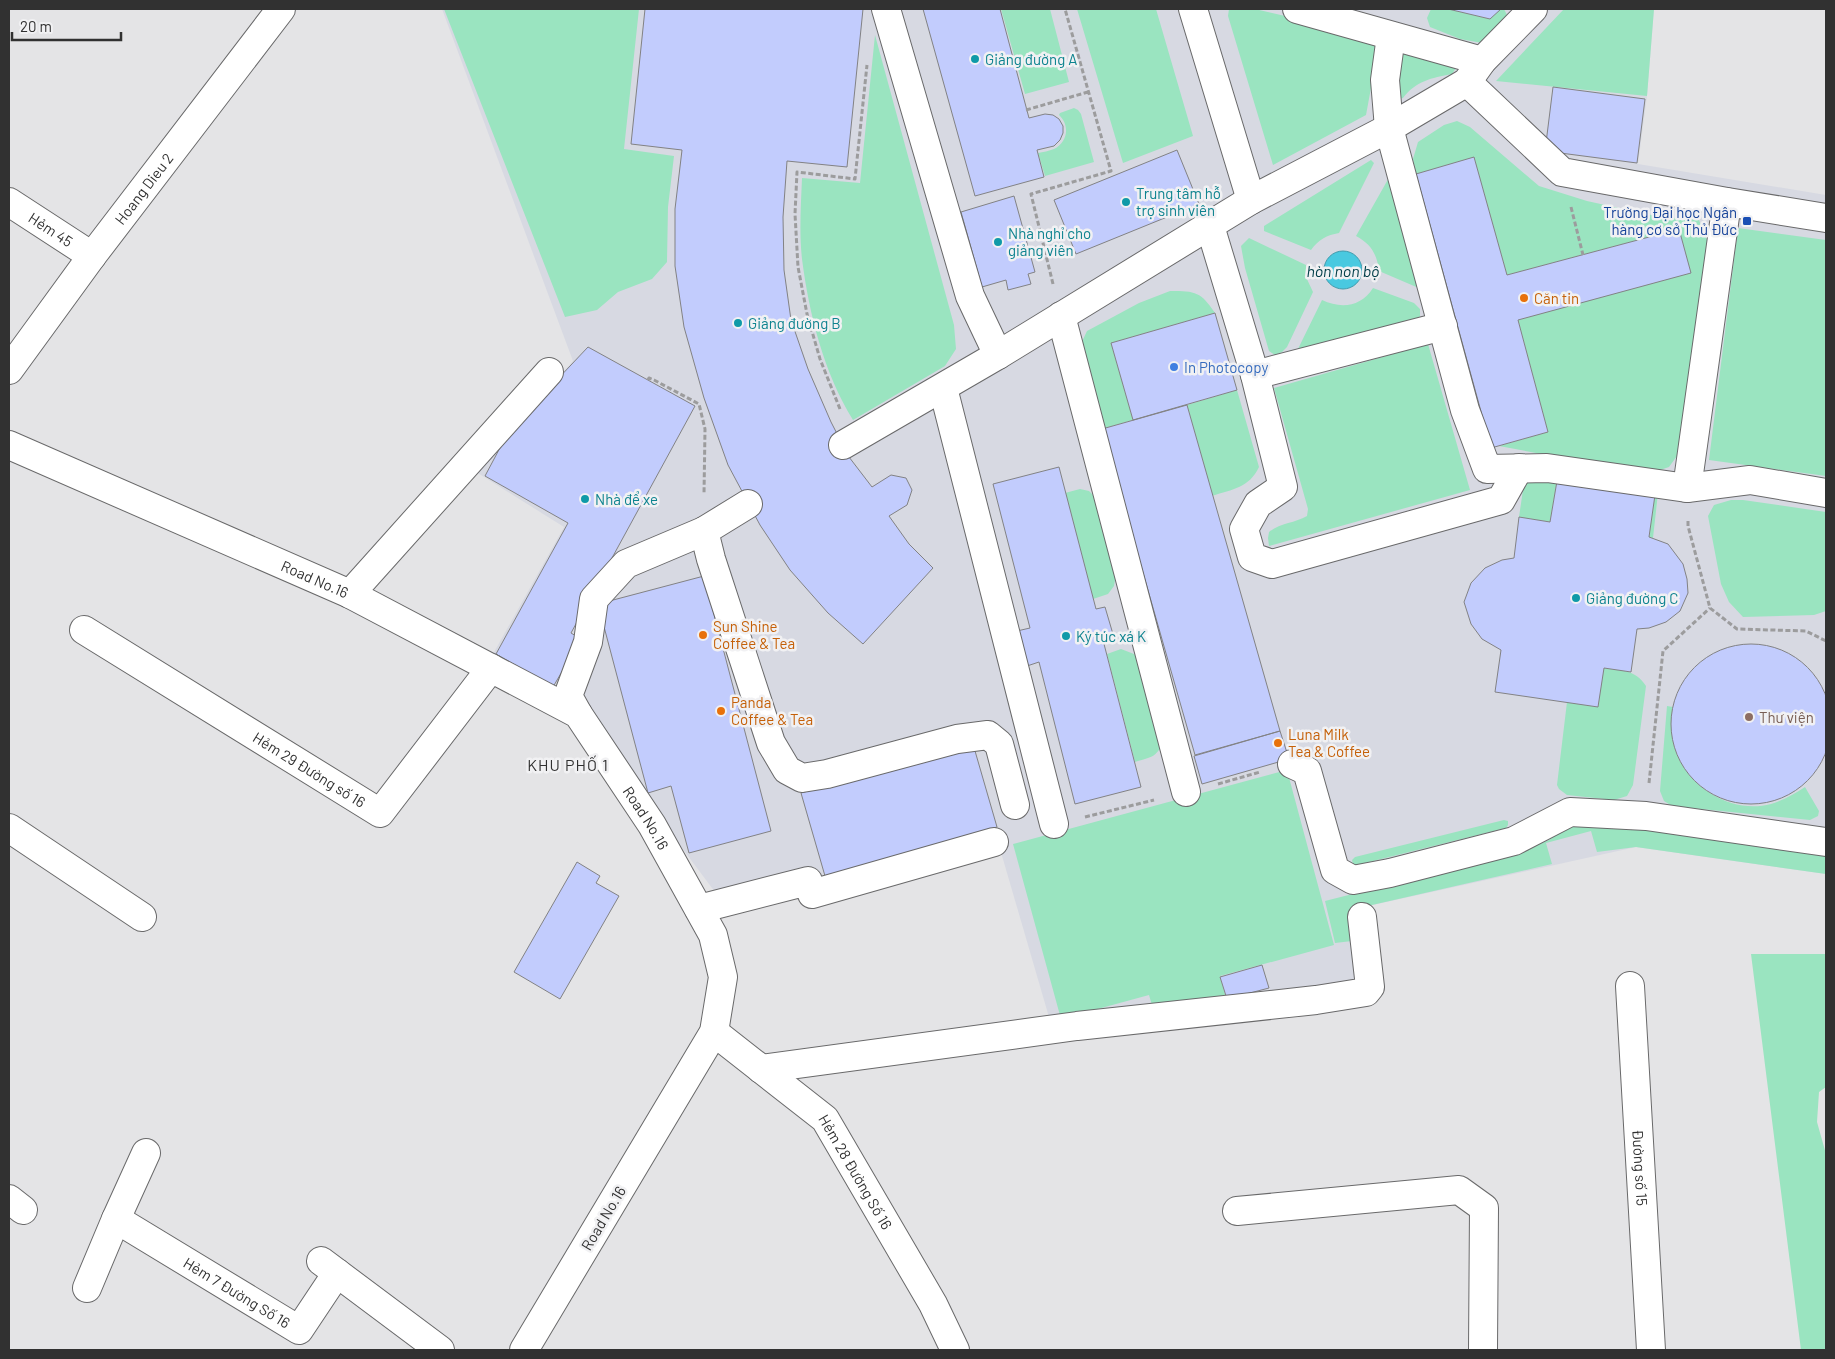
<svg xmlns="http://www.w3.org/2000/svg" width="1835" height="1359" font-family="Barlow,sans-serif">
<rect width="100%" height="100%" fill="#e4e4e6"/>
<!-- built -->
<path fill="#d7d9e2" d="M 442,9 L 1654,9 L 1647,96 L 1638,164 L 1826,195 L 1826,874 L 1636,847 L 1350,910 L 1364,986 L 1051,1024 L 998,842 L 727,908 L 568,696 L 493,654 L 564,527 L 473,470 L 573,361 Z"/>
<!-- green -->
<path fill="#9ae4c0" d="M 444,9 L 639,9 L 624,149 L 674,156 L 668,207 L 667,262 L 652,279 L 618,292 L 597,310 L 565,317 Z
M 1001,9 L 1050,9 L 1069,82 L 1025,94 Z
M 1077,9 L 1156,9 L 1193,136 L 1123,163 Z
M 1229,9 L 1255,9 L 1371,36 L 1378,50 L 1366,115 L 1273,165 L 1228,16 Z
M 1431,9 L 1448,9 L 1490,19 L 1500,9 L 1504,9 L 1508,17 L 1482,43 L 1460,39 L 1430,27 L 1427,18 Z
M 1564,9 L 1654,9 L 1647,96 L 1496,81 Z
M 875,35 L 954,325 L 956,349 L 945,366 L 853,420 C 824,373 809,314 802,259 C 799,232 801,204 802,178 L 860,183 Z
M 1407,50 L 1453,64 L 1456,68 L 1452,74 C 1431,78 1416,81 1403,98 L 1399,99 L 1395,96 L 1400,56 Z
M 1074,108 L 1078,110 L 1081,114 L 1094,162 L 1045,176 L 1038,153 C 1043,152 1049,151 1054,149 C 1068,142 1070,125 1059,115 L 1060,113 Z
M 1457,121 L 1470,127 L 1539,186 L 1587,201 L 1655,216 L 1699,220 L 1708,242 L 1685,445 L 1669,467 L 1648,474 L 1499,446 L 1548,432 L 1518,320 L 1690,272 L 1679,229 L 1507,275 L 1474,158 L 1416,174 L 1413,159 L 1418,142 L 1444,125 Z
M 1371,160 L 1374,163 L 1339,233 C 1327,235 1318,240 1311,250 L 1264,231 L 1264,226 Z
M 1395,167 L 1428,292 L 1379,271 C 1377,254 1371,244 1356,236 Z
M 1738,228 L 1826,240 L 1826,476 L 1709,460 Z
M 1249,238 L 1306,265 L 1306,277 L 1313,292 L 1287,347 L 1282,352 L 1275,355 L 1269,351 L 1245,268 L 1241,246 Z
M 1373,288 L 1414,303 L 1420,309 L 1420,316 L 1416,322 L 1295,355 L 1322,300 C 1341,309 1361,307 1373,288 Z
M 1170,291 C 1196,291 1201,292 1215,313 L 1111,343 L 1133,420 L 1102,429 L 1079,348 L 1087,331 L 1139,303 Z
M 1428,344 L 1470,490 L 1269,546 L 1268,538 L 1269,532 C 1280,523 1295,523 1307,516 L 1308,509 L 1274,388 Z
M 1237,390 L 1259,467 C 1249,488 1233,489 1212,496 L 1187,405 Z
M 1528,477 L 1658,493 L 1653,538 L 1649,537 L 1655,495 L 1557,481 L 1550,522 L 1519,517 L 1524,483 Z
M 1080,489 L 1089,491 L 1097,499 L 1117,569 L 1114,586 L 1108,594 L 1093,599 L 1065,493 Z
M 1731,500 L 1743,500 L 1826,512 L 1826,611 L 1814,615 L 1743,617 L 1729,602 L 1721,584 L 1708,516 L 1714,505 Z
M 1121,649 L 1134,654 L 1143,661 L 1164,739 C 1158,757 1152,757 1135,762 L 1107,654 Z
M 1604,668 C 1622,671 1635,669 1646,686 L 1633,785 L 1627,796 L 1614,800 L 1567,795 L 1559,789 L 1557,785 L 1567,702 Z
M 1667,706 L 1673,707 C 1672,720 1671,732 1674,745 C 1684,785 1730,815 1771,804 C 1784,800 1794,794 1805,787 L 1819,811 L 1818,816 L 1810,820 L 1672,806 L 1664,801 L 1660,791 Z
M 1287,770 L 1334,945 L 1220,976 L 1227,1002 L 1154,1012 L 1149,995 L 1061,1019 L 1013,844 Z
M 1504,820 L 1508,821 L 1508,825 L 1506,828 L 1357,865 L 1353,864 L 1352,860 L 1355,857 Z
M 1577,822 L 1826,853 L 1826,874 L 1636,847 L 1597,852 L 1591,831 L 1546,843 L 1552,864 L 1350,910 L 1352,941 L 1335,943 L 1325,901 L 1526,850 L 1549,840 L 1566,827 Z
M 1751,954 L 1826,954 L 1826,1087 L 1819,1092 L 1817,1122 L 1826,1154 L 1826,1350 L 1801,1350 Z"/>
<!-- water -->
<path fill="#49c9e0" stroke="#429bac" d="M1324 270a19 19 0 1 1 38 0a19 19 0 1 1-38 0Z"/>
<!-- building -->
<path fill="#c2ccfd" stroke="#828284" d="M 645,9 L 863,9 L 847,167 L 787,161 L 783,217 L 784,270 L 791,320 L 808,369 L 831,422 L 849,457 L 872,487 L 891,475 L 906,478 L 912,490 L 907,505 L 889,516 L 909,544 L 933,568 L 863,644 L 828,613 L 790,570 L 760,525 L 728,465 L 704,398 L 684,327 L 675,266 L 675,209 L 682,150 L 631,144 Z
M 923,9 L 1000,9 L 1029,118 L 1045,114 L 1053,115 L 1059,119 L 1063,126 L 1063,133 L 1060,140 L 1054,146 L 1037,150 L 1044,177 L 975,196 Z
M 1448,9 L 1501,9 L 1490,19 Z
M 1553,87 L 1645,99 L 1637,163 L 1545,151 Z
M 1177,150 L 1199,204 L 1076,254 L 1054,200 Z
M 1474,157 L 1507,275 L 1679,229 L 1691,273 L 1518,320 L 1548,432 L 1491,448 L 1416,174 Z
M 1014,196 L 1035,272 L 1028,274 L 1031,284 L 1008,290 L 1006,280 L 982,287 L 961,212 Z
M 1215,313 L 1237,390 L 1133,420 L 1111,343 Z
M 588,347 L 695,406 L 571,633 L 581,639 L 553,687 L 496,654 L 568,523 L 485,476 L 502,444 L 519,420 Z
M 1187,405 L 1280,731 L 1195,755 L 1102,429 Z
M 1059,467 L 1096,609 L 1105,607 L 1115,641 L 1104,644 L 1141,787 L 1075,804 L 1039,662 L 1027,666 L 1017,631 L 1030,628 L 993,484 Z
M 1557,481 L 1655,495 L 1649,537 L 1668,544 L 1683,564 L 1687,579 L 1688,593 L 1680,611 L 1666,622 L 1649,628 L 1637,629 L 1631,672 L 1604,668 L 1598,707 L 1495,692 L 1501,650 L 1482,639 L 1471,624 L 1464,602 L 1471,583 L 1485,568 L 1502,560 L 1514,558 L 1519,517 L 1550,522 Z
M 704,576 L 771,831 L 689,853 L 671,786 L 648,793 L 598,604 Z
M1671 724a80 80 0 1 1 160 0a80 80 0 1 1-160 0Z
M 1280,731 L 1289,759 L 1202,784 L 1194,756 Z
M 973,744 L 997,827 L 825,876 L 801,793 Z
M 577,862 L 600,876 L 596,883 L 619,896 L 560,999 L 514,972 Z
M 1262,965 L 1269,988 L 1227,999 L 1220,977 Z"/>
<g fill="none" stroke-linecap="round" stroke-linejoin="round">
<!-- minor casing -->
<g stroke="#69696a" stroke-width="30">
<g id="minor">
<path d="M 886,9 L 970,296 L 998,355"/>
<path d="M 1193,9 L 1251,200"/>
<path d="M 1297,9 L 1482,61"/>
<path d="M 1391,36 L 1385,80 L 1389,128 L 1465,410 L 1487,469 L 1547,468 L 1687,488 L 1750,480 L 1826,493"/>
<path d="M 1467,82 L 1562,172 L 1727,202 L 1826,218"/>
<path id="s1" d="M 9,202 L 92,256"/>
<path d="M 1210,226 L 1255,375 L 1283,487 L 1258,504 L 1244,529 L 1252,557 L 1272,564 L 1501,500 L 1519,468"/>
<path d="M 1061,316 L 1186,792"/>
<path id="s2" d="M 9,370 L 92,256 L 281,9"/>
<path d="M 1255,375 L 1443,326"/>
<path d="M 943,388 L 1054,824"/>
<path id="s3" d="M 9,445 L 350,594 L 578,714 L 652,825 L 713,935 L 723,977 L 714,1032 L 524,1350"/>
<path d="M 843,445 L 998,355 L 1251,200 L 1389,128 L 1467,82 L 1482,61 L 1533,9"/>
<path d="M 1687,488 L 1727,202"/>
<path d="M 748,504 L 704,531 L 711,559 L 771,743 L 787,770 L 802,778 L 827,774 L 957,739 L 988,735 L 999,744 L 1015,805"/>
<path d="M 350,594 L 549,372"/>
<path id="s4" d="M 84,630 L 380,813 L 491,668"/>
<path d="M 578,714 L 568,696 L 588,642 L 594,599 L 626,564 L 704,531"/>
<path d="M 1292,764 L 1307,771 L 1335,870 L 1353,880 L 1390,873 L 1514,841 L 1570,812 L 1646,816 L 1826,842"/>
<path d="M 9,828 L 142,917"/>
<path d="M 699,909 L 808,881 L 812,894 L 994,842"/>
<path id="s5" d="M 1630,986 L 1651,1350"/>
<path id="s6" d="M 714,1032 L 825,1119 L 933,1304 L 955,1350"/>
<path d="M 761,1069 L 1077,1026 L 1316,1000 L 1366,992 L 1370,987 L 1362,917"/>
<path id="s7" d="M 146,1153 L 116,1219 L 299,1330 L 337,1273"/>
<path d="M 9,1199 L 23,1210"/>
<path d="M 1237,1211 L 1459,1190 L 1484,1208 L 1483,1350"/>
<path d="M 321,1261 L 440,1350"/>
<path d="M 87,1288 L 116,1219"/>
</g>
</g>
<!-- path -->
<path stroke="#9c9c9d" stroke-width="3" stroke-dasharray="5 2.5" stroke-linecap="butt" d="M 1026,110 L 1088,92
M 1571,207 L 1583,255
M 1053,284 L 1031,194 L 1111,171 L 1065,9
M 648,380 L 649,378 L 654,380 L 699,404 L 705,429 L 704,494
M 840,409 L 820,359 L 807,314 L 798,267 L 795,214 L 797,172 L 855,179 L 867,65
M 1688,521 L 1688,526 L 1710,608 L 1737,629 L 1806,631 L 1826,641
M 1649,783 L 1663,651 L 1710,608
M 1218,784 L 1260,772
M 1085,817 L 1154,800"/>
<!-- minor -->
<use href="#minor" stroke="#fff" stroke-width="28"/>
</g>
<!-- markers -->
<g fill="#0f9aa8" stroke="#f1f1f3" stroke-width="2">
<circle cx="975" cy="59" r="5"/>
<circle cx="1126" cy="202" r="5"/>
<circle cx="998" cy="242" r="5"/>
<circle cx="738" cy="323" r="5"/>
<circle cx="585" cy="499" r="5"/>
<circle cx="1576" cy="598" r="5"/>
<circle cx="1066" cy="636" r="5"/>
</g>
<rect fill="#1a4fb4" stroke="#f1f1f3" stroke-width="2" x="1742" y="216" width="10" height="10" rx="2.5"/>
<g fill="#e8710a" stroke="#f1f1f3" stroke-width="2">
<circle cx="1524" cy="298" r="5"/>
<circle cx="703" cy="635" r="5"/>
<circle cx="721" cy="711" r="5"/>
<circle cx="1278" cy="743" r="5"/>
</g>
<circle fill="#3f7fe0" stroke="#f1f1f3" stroke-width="2" cx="1174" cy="367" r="5"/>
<circle fill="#8d6e63" stroke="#f1f1f3" stroke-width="2" cx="1749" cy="717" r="5"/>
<g text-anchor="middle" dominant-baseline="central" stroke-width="5" stroke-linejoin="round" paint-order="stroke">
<!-- culture labels -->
<g font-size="15" fill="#0d838f" stroke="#f1f1f3" text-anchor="start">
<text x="985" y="59">Giảng đường A</text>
<text x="1136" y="193">Trung tâm hỗ<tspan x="1136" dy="17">trợ sinh viên</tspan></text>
<text x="1008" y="233">Nhà nghỉ cho<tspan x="1008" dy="17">giảng viên</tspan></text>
<text x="748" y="323">Giảng đường B</text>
<text x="595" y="499">Nhà để xe</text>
<text x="1586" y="598">Giảng đường C</text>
<text x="1076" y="636">Ký túc xá K</text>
</g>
<!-- street labels -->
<g font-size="15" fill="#313131" stroke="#f1f1f3">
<text stroke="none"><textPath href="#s2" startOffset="226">Hoang Dieu 2</textPath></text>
<text stroke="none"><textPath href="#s1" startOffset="50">Hẻm 45</textPath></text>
<text stroke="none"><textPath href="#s3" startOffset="334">Road No.16</textPath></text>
<text stroke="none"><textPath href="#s4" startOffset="265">Hẻm 29 Đường số 16</textPath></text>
<text stroke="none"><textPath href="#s3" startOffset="754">Road No.16</textPath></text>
<text stroke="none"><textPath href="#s5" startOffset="182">Đường số 15</textPath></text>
<text stroke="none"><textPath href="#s6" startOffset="202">Hẻm 28 Đường Số 16</textPath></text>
<text transform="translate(603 1218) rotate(-59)">Road No.16</text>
<text stroke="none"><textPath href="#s7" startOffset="214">Hẻm 7 Đường Số 16</textPath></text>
</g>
<!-- transit labels -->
<g font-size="15" fill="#164399" stroke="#f1f1f3" text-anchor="end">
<text x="1737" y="212">Trường Đại học Ngân<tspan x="1737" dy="17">hàng cơ sở Thủ Đức</tspan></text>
</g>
<!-- food labels -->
<g font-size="15" fill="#c56008" stroke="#f1f1f3" text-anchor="start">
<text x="1534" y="298">Căn tin</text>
<text x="713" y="626">Sun Shine<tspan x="713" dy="17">Coffee &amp; Tea</tspan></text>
<text x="731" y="702">Panda<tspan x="731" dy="17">Coffee &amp; Tea</tspan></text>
<text x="1288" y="734">Luna Milk<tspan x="1288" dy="17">Tea &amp; Coffee</tspan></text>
</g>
<!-- shop labels -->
<g font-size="15" fill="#366cbe" stroke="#f1f1f3" text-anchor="start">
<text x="1184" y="367">In Photocopy</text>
</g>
<!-- education labels -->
<g font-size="15" fill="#785e54" stroke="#f1f1f3" text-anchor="start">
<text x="1759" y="717">Thư viện</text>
</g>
<!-- water labels -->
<g font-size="16" font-style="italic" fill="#05414b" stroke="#f1f1f3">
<text x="1343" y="270">hòn non bộ</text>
</g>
<!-- neighbourhood labels -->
<g font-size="16" letter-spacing="1" fill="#313131" stroke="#f1f1f3">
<text x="568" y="764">KHU PHỐ 1</text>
</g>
</g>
<!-- border -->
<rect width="1835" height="1359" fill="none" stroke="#313131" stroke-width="20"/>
<!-- scale -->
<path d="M12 32v8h109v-8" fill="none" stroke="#313131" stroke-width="2.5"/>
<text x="20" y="32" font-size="15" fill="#313131" stroke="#f1f1f3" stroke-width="4" paint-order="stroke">20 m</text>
</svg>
